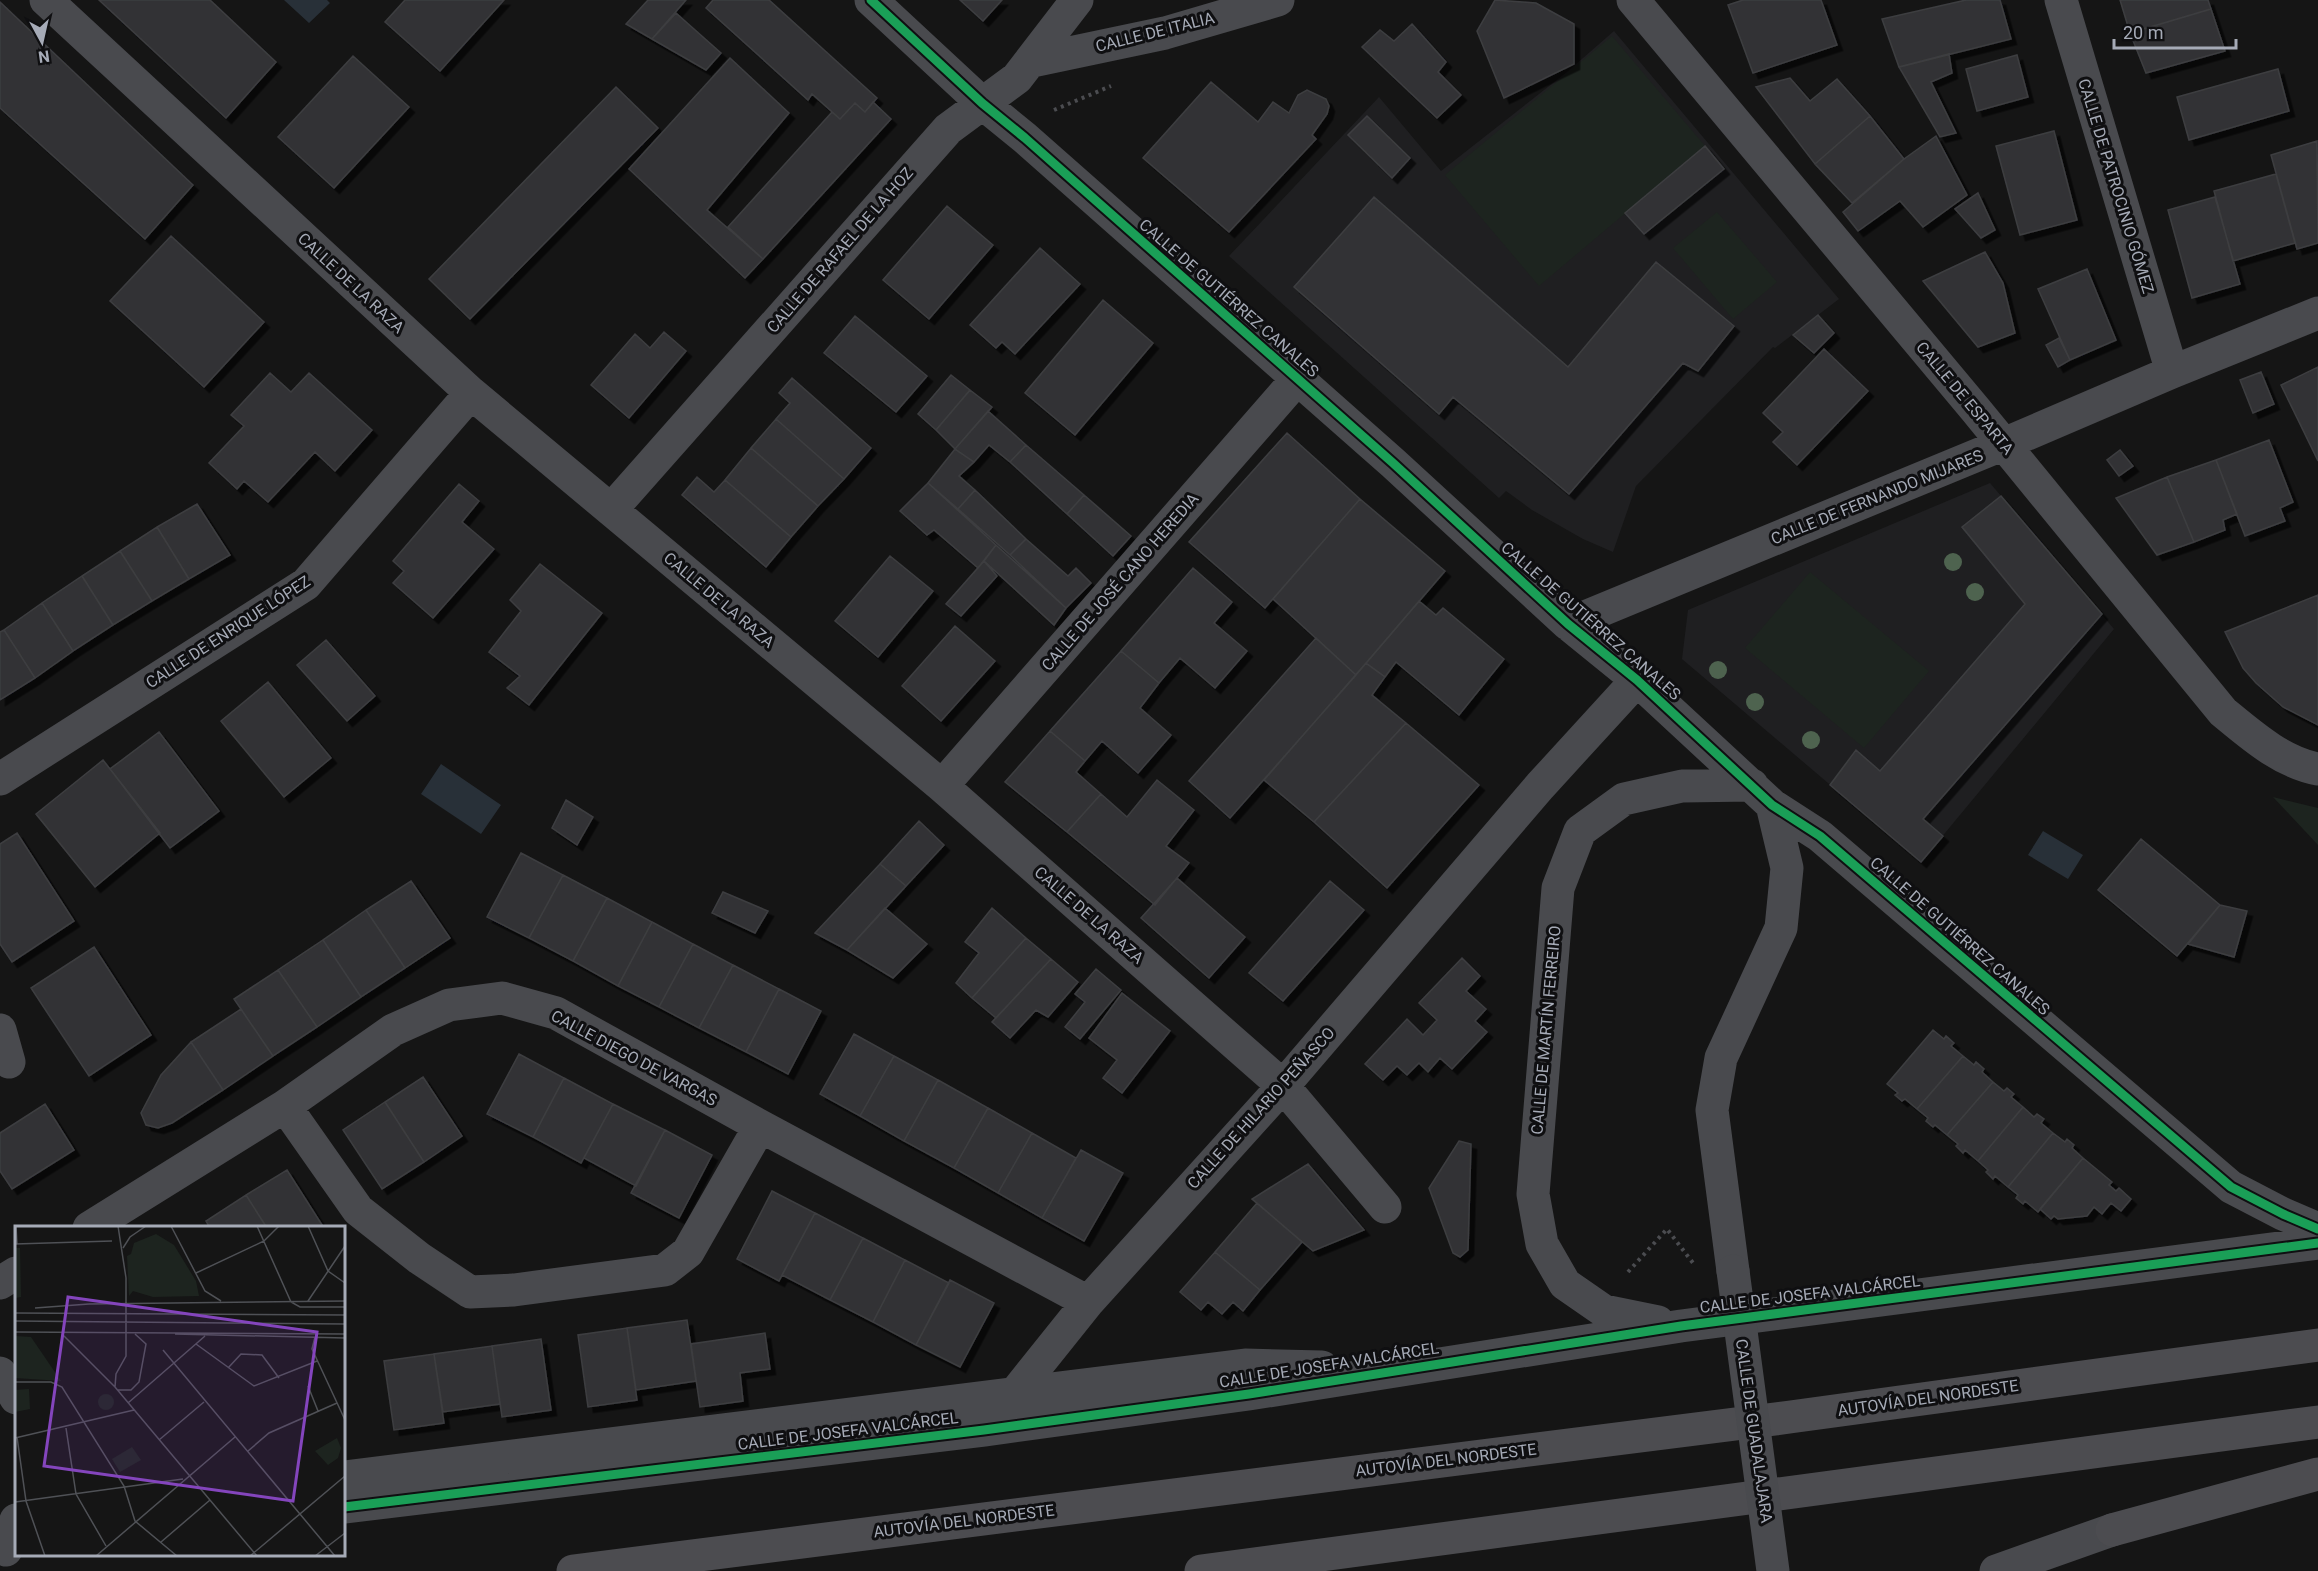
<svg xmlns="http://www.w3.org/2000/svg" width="2318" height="1571" font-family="Roboto,sans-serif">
<defs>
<filter id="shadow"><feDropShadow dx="5.5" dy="5.5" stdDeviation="0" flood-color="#0009"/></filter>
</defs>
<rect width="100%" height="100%" fill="#151515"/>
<!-- built -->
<path fill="#1f1f21" d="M 1614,31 L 1839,299 L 1775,348 L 1773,347 L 1636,486 L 1613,552 L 1583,539 L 1532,510 L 1506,491 L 1499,498 L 1229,256 L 1379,97 L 1441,171 L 1567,72 Z
M 1990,483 L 2114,629 L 1921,862 L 1682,659 L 1688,610 Z"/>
<!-- green -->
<path fill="#1d241f" d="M 1612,36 L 1705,146 L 1539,286 L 1445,175 Z
M 1717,212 L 1777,282 L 1733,319 L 1673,248 Z
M 1810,572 L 1929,671 L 1864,748 L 1745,648 Z
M 2273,797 L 2318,808 L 2318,845 Z"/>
<!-- water -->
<path fill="#283038" d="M 284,0 L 327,0 L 330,3 L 309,23 Z
M 441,764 L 501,805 L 481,834 L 421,794 Z
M 2043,831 L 2083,855 L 2068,879 L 2028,855 Z"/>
<!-- building -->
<path fill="#333334" stroke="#3d3e41" stroke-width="1.5" filter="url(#shadow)" d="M 99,0 L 210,0 L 276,62 L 226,118 Z
M 405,0 L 504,0 L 440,71 L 385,22 Z
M 648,0 L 686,0 L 652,39 L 626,24 Z
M 713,0 L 769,0 L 877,98 L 865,112 L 855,103 L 840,119 L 812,94 L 808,100 L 706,8 Z
M 960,0 L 1002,0 L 983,21 Z
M 1495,0 L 1536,3 L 1574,24 L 1574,64 L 1504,98 L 1477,31 Z
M 1743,0 L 1821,0 L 1837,45 L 1753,73 L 1728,5 Z
M 1966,0 L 2000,0 L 2011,39 L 1899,67 L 1882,19 Z
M 2120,0 L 2208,0 L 2211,9 L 2130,33 Z
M 0,2 L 193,185 L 145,239 L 0,108 Z
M 2211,9 L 2225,51 L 2146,73 L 2130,33 Z
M 676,13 L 721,53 L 706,70 L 652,39 Z
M 1412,24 L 1446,62 L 1438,72 L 1461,95 L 1437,118 L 1362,47 L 1380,30 L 1394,41 Z
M 1949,54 L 1952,73 L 1931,82 L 1956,133 L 1940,137 L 1899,67 Z
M 2017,55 L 2028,97 L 1977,111 L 1966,69 Z
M 353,56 L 409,107 L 334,188 L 278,137 Z
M 730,58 L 789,113 L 707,210 L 763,259 L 745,278 L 629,169 Z
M 2278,69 L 2289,111 L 2189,140 L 2177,97 Z
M 1790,78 L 1810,101 L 1837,79 L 1870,116 L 1815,164 L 1756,87 Z
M 1211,82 L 1258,122 L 1273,102 L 1289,113 L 1298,95 L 1307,90 L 1326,99 L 1329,106 L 1327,114 L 1312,135 L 1316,139 L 1229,232 L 1143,158 Z
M 616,87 L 658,128 L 470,319 L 429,279 Z
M 873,102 L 891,119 L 763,259 L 728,227 L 832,112 L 840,119 L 855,103 L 865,112 Z
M 1367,116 L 1410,158 L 1392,178 L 1348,135 Z
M 1870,116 L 1904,159 L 1852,203 L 1815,164 Z
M 2054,131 L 2077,220 L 2020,235 L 1996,146 Z
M 1936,136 L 1967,195 L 1923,227 L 1900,201 L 1858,231 L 1843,212 L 1904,159 Z
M 2317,141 L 2318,243 L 2297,249 L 2271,155 Z
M 1705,146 L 1724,169 L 1644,234 L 1625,213 Z
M 2276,174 L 2295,243 L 2233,261 L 2214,191 Z
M 1978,193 L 1995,230 L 1981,238 L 1955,209 Z
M 1374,197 L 1568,367 L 1656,262 L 1734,326 L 1698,371 L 1683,363 L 1569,494 L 1453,397 L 1439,414 L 1294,287 Z
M 2215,197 L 2240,284 L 2192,298 L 2168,210 Z
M 947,206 L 993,245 L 929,319 L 883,280 Z
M 171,236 L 264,322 L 204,387 L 110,301 Z
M 1040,248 L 1080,284 L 1015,354 L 1002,342 L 996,348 L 970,325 Z
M 1985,252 L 2003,283 L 2015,333 L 1978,347 L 1923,281 Z
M 2087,269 L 2116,340 L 2070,360 L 2038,289 Z
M 1103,300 L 1153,343 L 1075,435 L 1025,393 Z
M 1818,315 L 1834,333 L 1814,353 L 1793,335 Z
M 855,316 L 927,376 L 896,412 L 824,353 Z
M 664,332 L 686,351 L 629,418 L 591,385 L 635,334 L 650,348 Z
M 2059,338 L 2070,360 L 2058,367 L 2046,345 Z
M 1824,349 L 1868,391 L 1797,465 L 1773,442 L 1783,432 L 1763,413 Z
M 2318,367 L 2318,461 L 2281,385 Z
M 2261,372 L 2274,404 L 2253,413 L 2240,380 Z
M 270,373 L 291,392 L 309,373 L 372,430 L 335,471 L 315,452 L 268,502 L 244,481 L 237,489 L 209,463 L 244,426 L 231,415 Z
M 951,375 L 970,390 L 936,430 L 918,414 Z
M 792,378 L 871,448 L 844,479 L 776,419 L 790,403 L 779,393 Z
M 970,390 L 992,407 L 955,449 L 936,430 Z
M 988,411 L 1026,445 L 1010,462 L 989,445 L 974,462 L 955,449 Z
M 776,419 L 844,479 L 818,506 L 751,448 Z
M 1287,433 L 1360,499 L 1265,608 L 1189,542 Z
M 2269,440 L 2293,502 L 2280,508 L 2285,521 L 2245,536 L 2216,460 Z
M 1026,445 L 1084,495 L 1067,514 L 1010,462 Z
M 751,448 L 818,506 L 791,537 L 725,480 Z
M 955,449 L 974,462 L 959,476 L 975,490 L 958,509 L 928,483 Z
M 2120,450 L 2133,466 L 2119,476 L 2107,460 Z
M 2216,460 L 2237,514 L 2223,520 L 2225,530 L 2194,542 L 2167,477 Z
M 697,477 L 714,492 L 725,480 L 791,537 L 766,567 L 682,495 Z
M 2167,477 L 2194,542 L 2157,555 L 2116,498 Z
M 928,483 L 996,545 L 978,568 L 934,530 L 927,535 L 900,511 Z
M 459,484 L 479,501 L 462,522 L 494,549 L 433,618 L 393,583 L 404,571 L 393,561 Z
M 975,490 L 1026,539 L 1010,555 L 958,509 Z
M 1084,495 L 1131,536 L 1113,556 L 1067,514 Z
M 2001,496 L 2102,614 L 1923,819 L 1943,836 L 1921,862 L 1830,785 L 1856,750 L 1880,771 L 2025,604 L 1962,527 Z
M 1360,499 L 1445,571 L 1356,675 L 1273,599 Z
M 197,504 L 230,555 L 189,579 L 157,527 Z
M 157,527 L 189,579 L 152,601 L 120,551 Z
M 1026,539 L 1068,576 L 1076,568 L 1091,583 L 1066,608 L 1010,555 Z
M 996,545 L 1066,608 L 1054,625 L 984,561 Z
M 120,551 L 152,601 L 113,625 L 82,576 Z
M 890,556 L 933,591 L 878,657 L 835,621 Z
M 984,561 L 997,576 L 961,616 L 946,604 Z
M 540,564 L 602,613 L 529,705 L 507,688 L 520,676 L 489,652 L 521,611 L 510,600 Z
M 1193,568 L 1232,602 L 1214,623 L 1247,651 L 1215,688 L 1180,658 L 1159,683 L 1121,651 Z
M 82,576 L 113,625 L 73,651 L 42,603 Z
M 2318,595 L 2318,725 L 2283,707 L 2256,683 L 2243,668 L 2225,632 Z
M 1419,601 L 1436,615 L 1443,608 L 1504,659 L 1459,715 L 1396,662 L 1385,677 L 1366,663 Z
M 42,603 L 73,651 L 35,678 L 4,630 Z
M 955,626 L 995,661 L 941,721 L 902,686 Z
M 4,630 L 35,678 L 0,700 L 0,632 Z
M 1316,638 L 1356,675 L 1230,818 L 1189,781 Z
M 326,640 L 375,696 L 347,721 L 297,665 Z
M 1121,651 L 1159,683 L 1140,708 L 1171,735 L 1138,773 L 1102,741 L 1085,761 L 1050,731 Z
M 1366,663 L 1385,677 L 1372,695 L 1406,723 L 1314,822 L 1264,780 Z
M 268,682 L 331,758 L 284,797 L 221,721 Z
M 1406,723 L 1479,785 L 1387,888 L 1314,822 Z
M 1050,731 L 1085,761 L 1076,772 L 1101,794 L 1067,832 L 1005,782 Z
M 159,732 L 219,811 L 170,848 L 110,769 Z
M 103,760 L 160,833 L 95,887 L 36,814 Z
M 1157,780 L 1194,810 L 1166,846 L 1189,863 L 1155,905 L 1067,832 L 1101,794 L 1127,817 Z
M 566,800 L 593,817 L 577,845 L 552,828 Z
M 919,821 L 944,845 L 906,886 L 880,864 Z
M 17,833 L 74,921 L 12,962 L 0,944 L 0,844 Z
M 2141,839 L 2220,905 L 2177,956 L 2098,890 Z
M 521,853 L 563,875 L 529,938 L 487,917 Z
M 880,864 L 906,886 L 847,950 L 815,933 Z
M 563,875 L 607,898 L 573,961 L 529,938 Z
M 1177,878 L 1245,937 L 1209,978 L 1141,918 Z
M 411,881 L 450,938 L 405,968 L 366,910 Z
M 1330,881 L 1364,910 L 1283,1001 L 1249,973 Z
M 723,892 L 768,911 L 755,933 L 712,913 Z
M 607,898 L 652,922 L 618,986 L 573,961 Z
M 2220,905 L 2247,911 L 2234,957 L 2188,944 Z
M 885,908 L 927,944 L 893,978 L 847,950 Z
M 992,908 L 1026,938 L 972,998 L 956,983 L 979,953 L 965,942 Z
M 366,910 L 405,968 L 361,997 L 323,940 Z
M 652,922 L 693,944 L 659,1007 L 618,986 Z
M 1026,938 L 1051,959 L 996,1018 L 972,998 Z
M 323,940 L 361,997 L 317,1027 L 278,970 Z
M 693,944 L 733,965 L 699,1028 L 659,1007 Z
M 94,947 L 151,1035 L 89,1076 L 31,988 Z
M 1462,958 L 1480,976 L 1466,991 L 1486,1009 L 1475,1021 L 1487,1032 L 1452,1069 L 1440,1058 L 1428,1072 L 1419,1063 L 1407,1075 L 1397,1066 L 1383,1080 L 1365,1064 L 1407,1019 L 1423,1035 L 1437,1020 L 1419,1003 Z
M 1051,959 L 1078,982 L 1048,1017 L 1036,1010 L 1010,1038 L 992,1022 Z
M 733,965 L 779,989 L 746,1052 L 699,1028 Z
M 1096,969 L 1121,990 L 1080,1039 L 1065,1027 L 1085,1002 L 1075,994 Z
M 278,970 L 317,1027 L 273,1056 L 234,999 Z
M 779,989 L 821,1011 L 788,1074 L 746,1052 Z
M 1122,993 L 1170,1031 L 1122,1093 L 1103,1078 L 1117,1060 L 1089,1038 Z
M 241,1009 L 273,1056 L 223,1090 L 191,1042 Z
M 1933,1030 L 1944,1039 L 1946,1036 L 1954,1043 L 1951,1046 L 1963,1056 L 1917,1109 L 1905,1099 L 1902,1101 L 1895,1095 L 1898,1093 L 1887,1084 Z
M 854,1034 L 894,1056 L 860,1116 L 820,1094 Z
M 191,1042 L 223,1090 L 172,1123 L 158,1128 L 146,1125 L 141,1113 L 161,1075 Z
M 519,1054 L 564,1078 L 533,1137 L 487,1114 Z
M 894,1056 L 938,1080 L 904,1141 L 860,1116 Z
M 1963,1056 L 1974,1065 L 1976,1062 L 1984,1069 L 1982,1072 L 1993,1082 L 1947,1135 L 1935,1125 L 1933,1127 L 1926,1121 L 1928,1118 L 1917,1109 Z
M 423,1077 L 462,1136 L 424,1162 L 385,1102 Z
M 564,1078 L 613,1104 L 581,1163 L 533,1137 Z
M 938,1080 L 988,1108 L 954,1168 L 904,1141 Z
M 1993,1082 L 2004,1091 L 2007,1088 L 2014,1094 L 2011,1097 L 2023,1107 L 1978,1161 L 1965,1150 L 1963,1153 L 1956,1146 L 1958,1144 L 1947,1135 Z
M 385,1102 L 424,1162 L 382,1189 L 343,1130 Z
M 45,1104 L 74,1150 L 12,1189 L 0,1171 L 0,1133 Z
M 613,1104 L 665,1130 L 636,1186 L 584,1158 Z
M 2023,1107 L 2034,1117 L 2037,1114 L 2044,1119 L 2041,1123 L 2053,1133 L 2008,1187 L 1995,1176 L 1993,1179 L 1986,1172 L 1988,1170 L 1978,1161 Z
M 988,1108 L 1032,1133 L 998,1193 L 954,1168 Z
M 665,1130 L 712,1155 L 679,1218 L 631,1193 Z
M 1032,1133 L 1076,1158 L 1042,1218 L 998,1193 Z
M 2053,1133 L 2065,1142 L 2067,1139 L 2074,1145 L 2072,1148 L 2083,1158 L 2038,1212 L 2025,1201 L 2023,1204 L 2016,1198 L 2018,1195 L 2008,1187 Z
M 1459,1141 L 1471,1144 L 1468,1250 L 1460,1257 L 1453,1253 L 1429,1188 Z
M 1081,1150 L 1123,1173 L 1084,1241 L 1042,1218 Z
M 2083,1158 L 2112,1182 L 2109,1185 L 2116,1191 L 2119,1188 L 2131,1199 L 2121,1211 L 2111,1203 L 2102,1214 L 2094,1207 L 2087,1216 L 2058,1219 L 2054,1216 L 2051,1219 L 2040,1209 Z
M 1308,1164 L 1364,1230 L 1313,1251 L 1252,1199 Z
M 287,1170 L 324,1228 L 267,1228 L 246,1195 Z
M 772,1191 L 815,1213 L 779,1281 L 737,1259 Z
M 246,1195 L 267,1228 L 210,1228 L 206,1221 Z
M 1257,1203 L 1302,1242 L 1260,1290 L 1215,1252 Z
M 815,1213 L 863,1238 L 830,1300 L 782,1275 Z
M 863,1238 L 905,1260 L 873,1322 L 830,1300 Z
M 1215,1252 L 1260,1290 L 1243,1311 L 1233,1302 L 1222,1314 L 1208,1302 L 1201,1310 L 1180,1292 Z
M 905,1260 L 949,1283 L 916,1345 L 873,1322 Z
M 950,1280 L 994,1303 L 960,1367 L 916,1345 Z
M 687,1320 L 696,1381 L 636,1390 L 627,1328 Z
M 627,1328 L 637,1400 L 588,1407 L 578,1335 Z
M 765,1333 L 770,1369 L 740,1373 L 743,1401 L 700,1407 L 691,1344 Z
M 541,1339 L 551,1410 L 502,1417 L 492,1346 Z
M 492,1346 L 500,1404 L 443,1412 L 434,1354 Z
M 434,1354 L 444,1423 L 394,1430 L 384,1361 Z"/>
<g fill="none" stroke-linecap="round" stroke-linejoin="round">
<!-- path -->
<path stroke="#4b4c50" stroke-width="4" stroke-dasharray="3 4.5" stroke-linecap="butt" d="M 1054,110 L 1111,86
M 1628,1272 L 1667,1229 L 1693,1263"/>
<!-- minor -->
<path stroke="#494a4e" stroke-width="33" d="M 46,0 L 471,393 L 942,786 L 1283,1086 L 1385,1207
M 871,0 L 982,103 L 1025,138 L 1393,463 L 1568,624 L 1637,680 L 1772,805 L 1820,836 L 2231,1187 L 2283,1214 L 2318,1229
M 1633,0 L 1975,409 L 2223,712 C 2251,735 2281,762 2318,769
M 2061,0 L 2172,372
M 1032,61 L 1165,33 L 1278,0
M 611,510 L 948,129 L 1017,78 L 1077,0
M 1568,624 L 2004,444 L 2172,372 L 2318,313
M 0,779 L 306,584 L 471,393
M 942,786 L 1298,378
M 0,1030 L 9,1062
M 285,1106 L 358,1210 L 419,1258 L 470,1292 L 514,1290 L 665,1270 L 688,1252 L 760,1126
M 89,1228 L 285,1106 L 393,1030 L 449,1005 L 502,998 L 556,1013 L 760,1126 L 1088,1302
M 1733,1271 L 1712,1110 L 1721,1058 L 1781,928 L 1787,868 L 1772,805
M 0,1283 L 16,1273
M 1658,1322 L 1604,1311 L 1565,1284 L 1542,1244 L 1533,1194 L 1558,888 L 1580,831 L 1624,799 L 1682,786 L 1752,785
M 0,1373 L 16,1398
M 1008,1402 L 1088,1302 L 1283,1086 L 1540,786 L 1637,680
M 344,1477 L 1245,1365 L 1322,1367
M 344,1507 L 984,1430 L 1249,1394 L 1681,1326 L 2318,1243
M 6,1550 L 16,1520
M 1996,1571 L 2112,1530"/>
<!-- motorway -->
<path stroke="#4c4c50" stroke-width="33" d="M 2112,1530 L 2318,1474
M 573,1571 L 1790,1417 L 2318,1345
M 1201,1571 L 2318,1422"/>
<!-- minor-bridge -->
<path stroke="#494a4e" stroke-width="33" d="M 1733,1271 L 1773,1571"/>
<!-- cycleway casing -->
<g stroke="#0f0f11" stroke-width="13">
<path id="cycleway" d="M 871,0 L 982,103 L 1025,138 L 1393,463 L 1568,624 L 1637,680 L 1772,805 L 1820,836 L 2231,1187 L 2283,1214 L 2318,1229
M 344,1507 L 984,1430 L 1249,1394 L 1681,1326 L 2318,1243"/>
</g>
<!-- cycleway -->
<use href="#cycleway" stroke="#1a9f57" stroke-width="9"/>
</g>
<!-- trees -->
<g fill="#4e634f">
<circle cx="1953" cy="562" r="9"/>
<circle cx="1975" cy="592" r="9"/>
<circle cx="1718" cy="670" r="9"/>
<circle cx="1755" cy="702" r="9"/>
<circle cx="1811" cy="740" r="9"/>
</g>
<g text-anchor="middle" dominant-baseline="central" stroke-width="6" stroke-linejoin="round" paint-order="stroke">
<!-- street labels -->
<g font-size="16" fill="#a6abb7" stroke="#0f0f11">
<text transform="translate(1155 32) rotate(-14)">CALLE DE ITALIA</text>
<text transform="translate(2116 186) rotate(73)">CALLE DE PATROCINIO GÓMEZ</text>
<text transform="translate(840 250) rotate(-49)">CALLE DE RAFAEL DE LA HOZ</text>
<text transform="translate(351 283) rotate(43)">CALLE DE LA RAZA</text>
<text transform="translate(1229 298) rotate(41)">CALLE DE GUTIÉRREZ CANALES</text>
<text transform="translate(1965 398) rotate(50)">CALLE DE ESPARTA</text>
<text transform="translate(1877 497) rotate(-22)">CALLE DE FERNANDO MIJARES</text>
<text transform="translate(1120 582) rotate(-49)">CALLE DE JOSÉ CANO HEREDIA</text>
<text transform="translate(719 600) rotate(40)">CALLE DE LA RAZA</text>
<text transform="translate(1591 621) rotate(41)">CALLE DE GUTIÉRREZ CANALES</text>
<text transform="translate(228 632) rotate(-33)">CALLE DE ENRIQUE LÓPEZ</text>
<text transform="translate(1089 915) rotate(41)">CALLE DE LA RAZA</text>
<text transform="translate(1960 936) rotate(41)">CALLE DE GUTIÉRREZ CANALES</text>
<text transform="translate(1546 1030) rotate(-85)">CALLE DE MARTÍN FERREIRO</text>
<text transform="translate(634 1058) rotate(28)">CALLE DIEGO DE VARGAS</text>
<text transform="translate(1261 1108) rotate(-48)">CALLE DE HILARIO PEÑASCO</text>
<text transform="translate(1810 1294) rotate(-7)">CALLE DE JOSEFA VALCÁRCEL</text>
<text transform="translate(1329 1365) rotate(-9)">CALLE DE JOSEFA VALCÁRCEL</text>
<text transform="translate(1928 1398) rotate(-8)">AUTOVÍA DEL NORDESTE</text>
<text transform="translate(848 1431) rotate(-7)">CALLE DE JOSEFA VALCÁRCEL</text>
<text transform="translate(1754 1431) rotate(82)">CALLE DE GUADALAJARA</text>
<text transform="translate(1446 1460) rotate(-7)">AUTOVÍA DEL NORDESTE</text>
<text transform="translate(964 1521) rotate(-7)">AUTOVÍA DEL NORDESTE</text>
</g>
</g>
<!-- overview -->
<g transform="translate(15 1226)">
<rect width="330" height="330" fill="#151515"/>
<path d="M 141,8 L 159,19 L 181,55 L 184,70 L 138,71 L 118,65 L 114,70 L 112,30 L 116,28 L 119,17 ZM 0,22 L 5,22 L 6,71 L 0,72 ZM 0,110 L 16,111 L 46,155 L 0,152 ZM 14,163 L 15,183 L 0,186 L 0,164 ZM83 176a8 8 0 1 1 16 0a8 8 0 1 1-16 0ZM 322,212 L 326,222 L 323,232 L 313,239 L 300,225 ZM 117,221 L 126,234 L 105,246 L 97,233 Z" fill="#1d241f"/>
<path fill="none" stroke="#4f5156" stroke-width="1.5" d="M 1,0 L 2,18M 156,0 L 190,65 L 206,75M 242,0 L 276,76 L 285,81 L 330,81M 293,0 L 313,45 L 330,57M 0,18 L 97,15M 108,22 L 115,11 L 131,0M 181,47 L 249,15 L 264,0M 293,75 L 330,20M 74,78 L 330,75M 20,82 L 74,78M 0,87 L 330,89M 0,95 L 330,98M 0,106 L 330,108M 47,108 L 100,161 L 242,330M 160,108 L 330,112M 300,111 L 297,123 L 330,194M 181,118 L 239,160 L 302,135M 148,124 L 320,330M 213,142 L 226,128 L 247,129 L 264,152M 0,156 L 36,156 L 47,161 L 109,260 L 120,295 L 162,330M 293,160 L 303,185M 100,161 L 101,148 L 111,130 L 111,52 L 103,0M 102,164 L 116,164 L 124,156 L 131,118 L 120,108M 113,177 L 190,110M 51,202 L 61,268 L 91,320M 2,211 L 11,275 L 30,330M 0,212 L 119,184M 144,214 L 189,176M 233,225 L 254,207 L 322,177M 0,276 L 168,253M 146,316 L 195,274M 81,330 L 220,211M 235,330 L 330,250M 300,330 L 330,307"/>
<path fill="#8445bd" fill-opacity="0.15" stroke="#8445bd" stroke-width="3" d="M 53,71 L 302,106 L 278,275 L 29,240 Z"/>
<rect width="330" height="330" fill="none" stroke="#a6abb7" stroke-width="3"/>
</g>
<!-- north arrow -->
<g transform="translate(42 42) rotate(172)" stroke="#0f0f11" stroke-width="4.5" paint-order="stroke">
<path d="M0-4.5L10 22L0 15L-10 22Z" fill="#a6abb7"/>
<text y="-9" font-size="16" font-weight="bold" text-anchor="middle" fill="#a6abb7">N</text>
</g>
<!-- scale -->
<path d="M2114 39v9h122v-9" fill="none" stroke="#a6abb7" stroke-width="3"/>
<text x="2123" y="39" font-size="18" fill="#a6abb7" stroke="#0f0f11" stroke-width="4.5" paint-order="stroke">20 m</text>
</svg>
